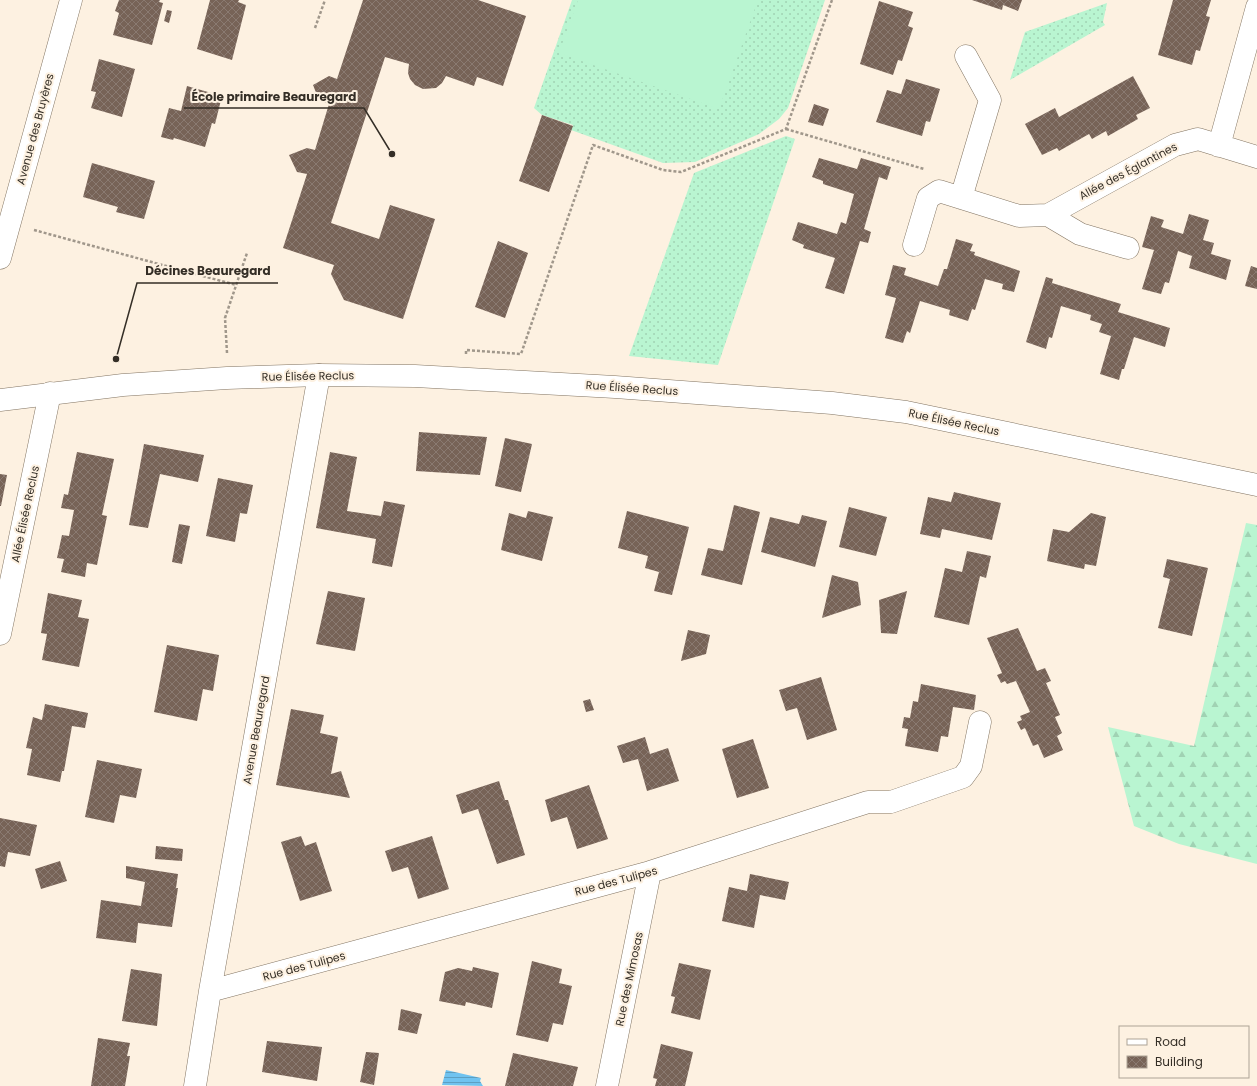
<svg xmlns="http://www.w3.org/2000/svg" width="1257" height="1086" font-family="Poppins,sans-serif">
<defs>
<pattern id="grass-dots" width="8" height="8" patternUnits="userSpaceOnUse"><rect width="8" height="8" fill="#b9f5d1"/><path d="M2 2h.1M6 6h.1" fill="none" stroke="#a0d2b3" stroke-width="1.8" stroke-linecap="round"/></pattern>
<pattern id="forest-firs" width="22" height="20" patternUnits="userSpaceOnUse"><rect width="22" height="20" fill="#b9f5d1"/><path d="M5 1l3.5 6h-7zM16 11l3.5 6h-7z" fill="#a0d2b3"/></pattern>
<pattern id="water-rules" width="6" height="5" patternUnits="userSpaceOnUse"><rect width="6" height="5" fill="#70c3f0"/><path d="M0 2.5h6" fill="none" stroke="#5d9fc2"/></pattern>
<pattern id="building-cross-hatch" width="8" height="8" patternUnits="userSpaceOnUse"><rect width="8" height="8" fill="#776357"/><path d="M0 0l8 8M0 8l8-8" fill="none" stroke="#8a7a71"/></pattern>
</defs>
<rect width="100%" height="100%" fill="#fdf1e1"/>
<!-- grass -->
<path fill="url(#grass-dots)" d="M 572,0 L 825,0 L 788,108 L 779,119 L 759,134 L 695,162 L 663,163 L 571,130 L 573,125 L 542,115 L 534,108 Z
M 1107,3 L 1103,22 L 1105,25 L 1010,80 L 1025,32 Z
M 786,136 L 795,139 L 718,365 L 629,356 L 694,173 Z"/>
<!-- forest -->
<path fill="url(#forest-firs)" d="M 1246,523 L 1257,525 L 1257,864 L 1179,844 L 1134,826 L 1108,727 L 1194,746 Z"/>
<!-- garden -->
<path fill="#b9f5d1" d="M 578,0 L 758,0 L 719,109 L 559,53 Z"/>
<!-- water -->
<path fill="url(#water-rules)" d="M 446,1070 L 481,1078 L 480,1081 L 483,1086 L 442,1085 Z"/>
<!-- building -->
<path fill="url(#building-cross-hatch)" d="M 119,0 L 160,0 L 159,2 L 163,3 L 152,45 L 113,35 L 119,13 L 115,11 Z
M 210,0 L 239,0 L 238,2 L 246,5 L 232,60 L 197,49 Z
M 363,0 L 478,0 L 526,16 L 503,86 L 477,77 L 474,86 L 446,76 L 442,83 L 436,88 L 423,89 L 415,85 L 410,79 L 408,73 L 409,64 L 385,57 L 331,223 L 379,239 L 390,205 L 435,219 L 403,319 L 344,300 L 331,274 L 334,265 L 283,248 L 307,174 L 297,172 L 289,155 L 307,148 L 315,150 L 329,104 L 319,100 L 313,85 L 329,76 L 337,79 Z
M 972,0 L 1022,0 L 1018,11 L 1003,5 L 1002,10 Z
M 1173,0 L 1211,0 L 1206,16 L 1210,17 L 1200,51 L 1196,50 L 1192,65 L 1158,55 Z
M 879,1 L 913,12 L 908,26 L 913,28 L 902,61 L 898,60 L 893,75 L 860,64 Z
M 167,10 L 172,11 L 169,23 L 164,21 Z
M 99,59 L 135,69 L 122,117 L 91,108 L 96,92 L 91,91 Z
M 1133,76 L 1150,108 L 1136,115 L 1138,119 L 1108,136 L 1106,131 L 1092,139 L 1089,134 L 1059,151 L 1057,148 L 1042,155 L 1025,124 L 1055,108 L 1059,117 Z
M 906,79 L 940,89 L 930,122 L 926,121 L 922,136 L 876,122 L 887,90 L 901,94 Z
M 187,86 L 222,96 L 215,124 L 212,123 L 205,147 L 174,138 L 173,140 L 161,137 L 169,108 L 181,111 Z
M 814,104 L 829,109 L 823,126 L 808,122 Z
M 542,115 L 573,126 L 549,192 L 519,181 Z
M 819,158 L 857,169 L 861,158 L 891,167 L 887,180 L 879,177 L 864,229 L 871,232 L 868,243 L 860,241 L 844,294 L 825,288 L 835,258 L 803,248 L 804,245 L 792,240 L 798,222 L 837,234 L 841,222 L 846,224 L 854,194 L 823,184 L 823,181 L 812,177 Z
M 92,163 L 155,181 L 144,219 L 116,212 L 118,207 L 83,197 Z
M 1189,214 L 1209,220 L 1203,240 L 1214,243 L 1211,254 L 1231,260 L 1226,280 L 1189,268 L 1192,256 L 1178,251 L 1169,283 L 1165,282 L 1161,294 L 1142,289 L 1154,250 L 1142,247 L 1151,216 L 1164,220 L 1161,227 L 1183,234 Z
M 956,239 L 973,244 L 970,251 L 975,252 L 974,255 L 1020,271 L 1014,292 L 1002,289 L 1003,284 L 985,279 L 975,310 L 972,309 L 968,321 L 949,315 L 950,310 L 920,301 L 910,333 L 907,331 L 903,343 L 885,338 L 896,298 L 885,295 L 893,265 L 906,268 L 904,275 L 938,286 L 944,269 L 947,269 Z
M 498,241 L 528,253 L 505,318 L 475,307 Z
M 1251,266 L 1257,268 L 1257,289 L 1245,286 Z
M 1046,277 L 1053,279 L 1052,283 L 1121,304 L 1118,312 L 1170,328 L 1165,347 L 1134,337 L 1124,369 L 1122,369 L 1119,380 L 1100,374 L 1111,336 L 1099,332 L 1102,324 L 1090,320 L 1091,315 L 1061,306 L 1052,338 L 1049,337 L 1046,349 L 1026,342 Z
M 419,432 L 487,437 L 480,475 L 416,471 Z
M 505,438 L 532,444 L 521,492 L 495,486 Z
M 144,444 L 204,455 L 198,482 L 160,474 L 148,528 L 129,525 Z
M 77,452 L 114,459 L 102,515 L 107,516 L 97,565 L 87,563 L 85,577 L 61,572 L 64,559 L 57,558 L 62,535 L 69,536 L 74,510 L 61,508 L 64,494 L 68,495 Z
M 330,452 L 357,457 L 347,511 L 381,516 L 384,501 L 405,505 L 392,567 L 372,563 L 376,539 L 316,528 Z
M 0,474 L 7,475 L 1,506 L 0,506 Z
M 218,478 L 253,485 L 247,514 L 240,513 L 235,542 L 206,536 Z
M 954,492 L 1001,503 L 992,540 L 942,529 L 940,538 L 920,534 L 928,497 L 951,502 Z
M 734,505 L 760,512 L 742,585 L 701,575 L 708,548 L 723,551 Z
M 849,507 L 887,517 L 876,556 L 839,547 Z
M 528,511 L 553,517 L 542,561 L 501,550 L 509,513 L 526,518 Z
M 627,511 L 689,527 L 672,595 L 654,591 L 659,572 L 645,568 L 648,556 L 618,548 Z
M 1091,513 L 1106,517 L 1096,566 L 1085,564 L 1084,569 L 1047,561 L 1053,529 L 1069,532 Z
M 802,515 L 827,521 L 815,567 L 761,552 L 770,517 L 799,524 Z
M 179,524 L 190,526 L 182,564 L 172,562 Z
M 967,551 L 991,556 L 986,578 L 980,576 L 969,625 L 934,617 L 945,568 L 962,572 Z
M 1167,559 L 1208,568 L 1192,636 L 1158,628 L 1170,579 L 1163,577 Z
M 832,575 L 858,582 L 861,605 L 822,618 Z
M 328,591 L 365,598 L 355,651 L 316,644 Z
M 907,591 L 897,634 L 881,633 L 879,600 Z
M 48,593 L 82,600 L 78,617 L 89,619 L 79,667 L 42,660 L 47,634 L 41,633 Z
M 1018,628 L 1037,671 L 1045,668 L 1051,681 L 1046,683 L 1060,715 L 1055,717 L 1062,733 L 1057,736 L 1063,750 L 1044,758 L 1038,744 L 1033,746 L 1025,728 L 1021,730 L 1017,722 L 1022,720 L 1020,716 L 1030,712 L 1016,681 L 1007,684 L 1005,681 L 1001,683 L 997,675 L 1002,673 L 987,638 Z
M 688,630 L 710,635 L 706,654 L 681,661 Z
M 167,645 L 219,655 L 213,691 L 203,689 L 197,721 L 154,712 Z
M 821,677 L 837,730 L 807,740 L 797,708 L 786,711 L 779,690 Z
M 921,684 L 976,695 L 974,710 L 953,707 L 948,737 L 941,736 L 938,752 L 905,746 L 908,729 L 902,728 L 904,717 L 910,718 L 913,701 L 918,702 Z
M 590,699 L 594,710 L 586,712 L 583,701 Z
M 45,704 L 88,713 L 85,728 L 72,726 L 64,771 L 62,771 L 60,782 L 27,775 L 32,749 L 26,748 L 33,717 L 42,720 Z
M 291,709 L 324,715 L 320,733 L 338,737 L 331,774 L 341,771 L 350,798 L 276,785 Z
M 645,737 L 650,754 L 668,748 L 679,781 L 647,791 L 638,759 L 623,763 L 617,746 Z
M 753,739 L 769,788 L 737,798 L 722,749 Z
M 97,760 L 142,769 L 136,798 L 120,795 L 114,823 L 85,817 Z
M 499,781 L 505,800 L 508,800 L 525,855 L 497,864 L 478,809 L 462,814 L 456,795 Z
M 589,785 L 608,839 L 577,849 L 567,817 L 551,822 L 545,800 Z
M 0,818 L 37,825 L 30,856 L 8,852 L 5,867 L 0,866 Z
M 301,836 L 305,846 L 316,842 L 332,891 L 300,901 L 281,842 Z
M 432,836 L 449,889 L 418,899 L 408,867 L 392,872 L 385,851 Z
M 156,846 L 183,849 L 182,861 L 155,859 Z
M 60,861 L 67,881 L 41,889 L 35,869 Z
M 126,866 L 178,874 L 176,888 L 178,888 L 172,927 L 138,923 L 136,943 L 96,938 L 101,900 L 141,906 L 145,882 L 126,878 Z
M 750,874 L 789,882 L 785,900 L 760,895 L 754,928 L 722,921 L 729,887 L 747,891 Z
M 532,961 L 562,969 L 559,983 L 572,986 L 563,1025 L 553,1023 L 548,1042 L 516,1035 Z
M 679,963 L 711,970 L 700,1020 L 671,1013 L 675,997 L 671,996 Z
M 473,967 L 499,973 L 492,1008 L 466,1002 L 465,1006 L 439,1001 L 445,972 L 458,968 L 472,971 Z
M 131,969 L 162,974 L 157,1026 L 122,1021 Z
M 401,1009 L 422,1014 L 417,1034 L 398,1030 Z
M 98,1038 L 130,1043 L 127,1056 L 130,1056 L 125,1086 L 91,1086 Z
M 267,1041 L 322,1047 L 317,1081 L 262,1072 Z
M 661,1044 L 693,1052 L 685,1086 L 655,1086 L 657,1079 L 653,1078 Z
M 366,1052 L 379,1053 L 374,1085 L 360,1082 Z
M 513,1053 L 578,1067 L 573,1086 L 505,1086 Z"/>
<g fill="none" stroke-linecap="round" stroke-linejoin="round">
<!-- minor casing -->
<g stroke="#827462" stroke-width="23">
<path id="minor" d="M 1219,146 L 1257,7
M 961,198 L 990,100 L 966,56
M 1048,215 L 1080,234 L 1128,248
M 914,245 L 928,198 L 939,191 L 1019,216 L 1048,215 L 1175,145 L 1198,139 L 1257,157
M 0,258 L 71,0
M 0,634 L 50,393
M 210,991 L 650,872 L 868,802 L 891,802 L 963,777 L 971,766 L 980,722
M 195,1086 L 210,991 L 319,375
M 607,1086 L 650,872"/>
</g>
<!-- tertiary casing -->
<g stroke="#827462" stroke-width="23">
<path id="tertiary" d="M 0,400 L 123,385 L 227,378 L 319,375 L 415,376 L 615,387 L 832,403 L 906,412 L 1257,485"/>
</g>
<!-- path -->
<path stroke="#a0978b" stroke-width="2.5" stroke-dasharray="3 2" stroke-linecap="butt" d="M 315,28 L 325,0
M 786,129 L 924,169
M 34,230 L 236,285
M 227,353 L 225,318 L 247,253
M 466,354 L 466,350 L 521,354 L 593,145 L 663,170 L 681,172 L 786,129 L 832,0"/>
<!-- minor -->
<use href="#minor" stroke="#fff" stroke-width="22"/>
<!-- tertiary -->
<use href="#tertiary" stroke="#fff" stroke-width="22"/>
</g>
<g text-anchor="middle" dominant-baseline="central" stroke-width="4" stroke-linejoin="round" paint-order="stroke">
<!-- street labels -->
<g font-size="11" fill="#342e26" stroke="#fdf1e1">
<text transform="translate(35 129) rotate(-75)">Avenue des Bruyères</text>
<text transform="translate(1128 171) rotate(-28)">Allée des Églantines</text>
<text transform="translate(308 376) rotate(-1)">Rue Élisée Reclus</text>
<text transform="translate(632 388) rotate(4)">Rue Élisée Reclus</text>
<text transform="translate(954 422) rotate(12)">Rue Élisée Reclus</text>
<text transform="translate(25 514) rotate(-78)">Allée Élisée Reclus</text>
<text transform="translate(256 730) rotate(-80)">Avenue Beauregard</text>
<text transform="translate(616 881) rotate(-15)">Rue des Tulipes</text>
<text transform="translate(304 966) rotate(-15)">Rue des Tulipes</text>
<text transform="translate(629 979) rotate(-78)">Rue des Mimosas</text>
</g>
</g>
<!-- callouts -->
<path fill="none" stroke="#342e26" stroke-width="1.5" d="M392 154L364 108H184M116 359L137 283H278"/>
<g fill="#342e26" stroke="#fdf1e1" stroke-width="1.5">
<circle cx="392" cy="154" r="4"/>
<circle cx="116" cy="359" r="4"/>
</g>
<g font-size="12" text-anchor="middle" font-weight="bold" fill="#342e26" stroke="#fdf1e1" stroke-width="4" stroke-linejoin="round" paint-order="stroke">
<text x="274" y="101">École primaire Beauregard</text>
<text x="208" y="275">Décines Beauregard</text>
</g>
<!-- legend -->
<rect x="1119" y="1026" width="130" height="52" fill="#fdf1e1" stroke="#ada396"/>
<rect x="1127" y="1039" width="20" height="6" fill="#ffffff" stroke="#ada396"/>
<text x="1155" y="1046" font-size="12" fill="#342e26">Road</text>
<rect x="1127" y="1056" width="20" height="12" fill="url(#building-cross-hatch)" stroke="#ada396"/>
<text x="1155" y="1066" font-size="12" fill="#342e26">Building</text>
</svg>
